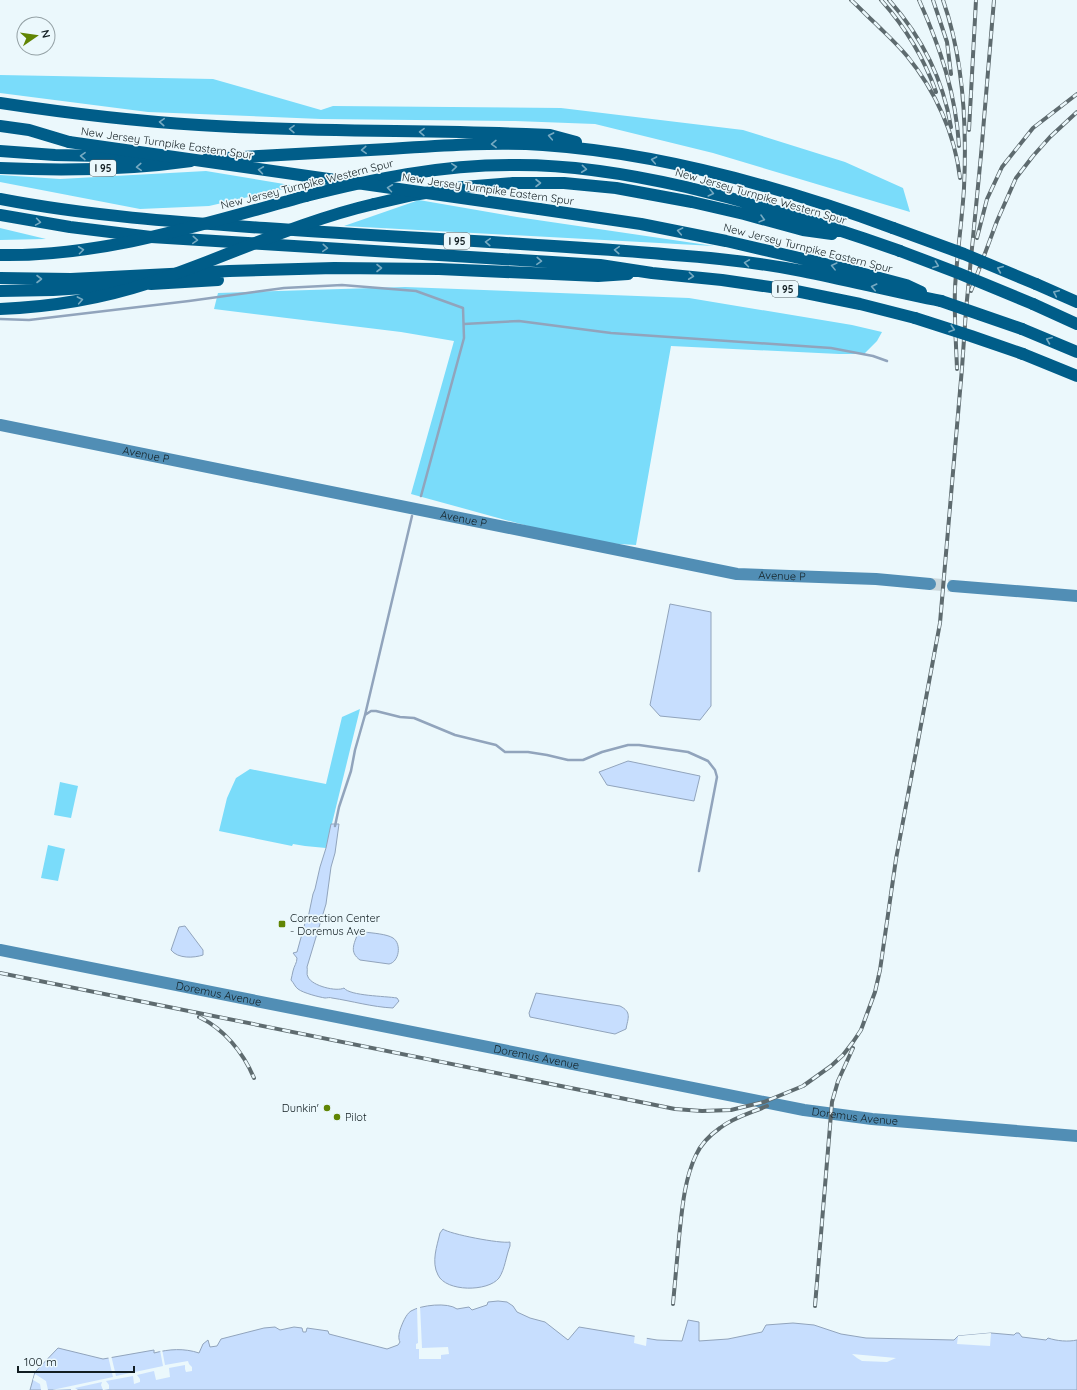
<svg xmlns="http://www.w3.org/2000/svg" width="1077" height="1390" font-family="Quicksand,sans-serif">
<rect width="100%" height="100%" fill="#ebf8fc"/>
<!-- green -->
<path fill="#7adcfa" d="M 0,75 L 213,79 L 321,110 L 333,106 L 561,108 L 743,130 L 845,162 L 903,188 L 910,212 L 713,153 L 595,124 L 515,121 L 321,119 L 148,112 L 0,93 Z
M 206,171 L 296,186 L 209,206 L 140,209 L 0,182 L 0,175 L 60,179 Z
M 419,200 L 517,217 L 714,246 L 344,226 Z
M 0,228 L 46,239 L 0,240 Z
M 405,287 L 689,298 L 852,325 L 882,332 L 877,341 L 864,354 L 839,354 L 671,346 L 636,545 L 586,542 L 411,494 L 454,341 L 401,332 L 214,309 L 218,293 Z
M 360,709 L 326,848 L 305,846 L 293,844 L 292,846 L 219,831 L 227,798 L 236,778 L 250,769 L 326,784 L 342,717 Z
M 60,782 L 78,786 L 71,818 L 54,815 Z
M 48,845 L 65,849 L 58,881 L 41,878 Z"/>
<!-- water -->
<path fill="#c7defe" stroke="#91a4bc" d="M 670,604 L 711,612 L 711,706 L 700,720 L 660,716 L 650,705 Z
M 628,761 L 700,776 L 694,801 L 607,785 L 599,772 Z
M 331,824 L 339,824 L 335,853 L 331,867 L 326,904 L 307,967 C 308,970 306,974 308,977 C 312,986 337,992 344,988 C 350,996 385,996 397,998 L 399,1001 L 393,1008 C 372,1007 352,1001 332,998 C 330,997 327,998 325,998 C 319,997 303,993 298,989 C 295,987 294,983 291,980 C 292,977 292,974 293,971 C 294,966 297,963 297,958 L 293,953 L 297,952 L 305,923 L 308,918 L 313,894 L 315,889 L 320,867 L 326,848 Z
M 185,926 L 203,950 L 203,955 C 194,958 178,959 171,950 L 179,927 Z
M 364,932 C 372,933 387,934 393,938 C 402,944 399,962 389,964 L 360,960 C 349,952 354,944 358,933 Z
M 536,993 L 620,1006 C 632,1012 628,1018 626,1029 L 615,1034 L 530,1017 L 529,1013 Z
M 443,1229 C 449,1234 501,1244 510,1242 L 510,1246 C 506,1256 505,1269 499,1278 C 488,1292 446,1292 438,1275 C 431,1262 437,1246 440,1233 Z
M 498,1301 L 507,1302 L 513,1306 L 517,1312 L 530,1318 L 545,1322 L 568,1340 L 579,1327 L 657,1340 L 682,1341 L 688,1320 L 699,1322 L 699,1341 L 728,1339 L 762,1332 L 766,1325 L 793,1323 L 814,1325 L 841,1334 L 866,1338 L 954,1340 L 958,1336 L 991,1333 L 1014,1335 L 1016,1333 L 1019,1333 L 1022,1337 L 1046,1340 L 1048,1338 C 1057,1341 1068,1342 1077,1340 L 1077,1390 L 30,1390 L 35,1372 L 58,1348 L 103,1359 L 154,1350 L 154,1353 C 169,1349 184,1348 199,1353 L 203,1344 L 208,1340 L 210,1347 L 217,1346 L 221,1339 L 264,1328 L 275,1327 L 280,1330 L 294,1327 L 302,1328 L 303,1332 L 306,1332 L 307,1328 L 328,1331 L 329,1334 L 387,1349 L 398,1345 L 400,1342 C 398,1338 399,1334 400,1330 C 402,1324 406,1314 411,1311 C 421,1305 448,1302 457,1309 L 469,1307 L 472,1310 L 487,1305 L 488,1302 Z"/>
<!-- pier -->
<path fill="#ebf8fc" d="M 420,1305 L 422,1348 L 448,1347 L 449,1354 L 441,1355 L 441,1359 L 419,1359 L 419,1349 L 416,1349 L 416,1344 L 418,1343 L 417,1307 Z
M 635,1333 L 647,1336 L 646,1346 L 634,1343 Z
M 991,1333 L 990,1346 L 957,1344 L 958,1336 Z
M 162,1349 L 165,1365 L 188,1361 L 189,1364 L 192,1367 L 192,1371 L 186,1372 L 185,1369 L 185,1365 L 169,1368 L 170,1377 L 156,1380 L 154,1371 L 137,1375 L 140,1379 L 140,1382 L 134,1384 L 133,1376 L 106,1381 L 109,1385 L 109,1389 L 103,1390 L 101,1385 L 102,1382 L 75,1388 L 78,1390 L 71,1390 L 71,1389 L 52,1390 L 113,1377 L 108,1356 L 111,1355 L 116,1376 L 163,1366 L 160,1350 Z
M 852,1354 L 896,1358 L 887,1362 L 862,1361 L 857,1358 Z
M 35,1374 L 46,1381 L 48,1390 L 41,1390 L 40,1384 L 33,1380 Z"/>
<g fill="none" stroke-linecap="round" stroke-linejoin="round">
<!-- stream -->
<path stroke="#91a4bc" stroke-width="2.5" d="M 0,319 L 29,320 L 189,301 L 284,288 L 342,285 L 416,291 L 463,308 L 464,338 L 421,496
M 464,324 L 519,321 L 611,333 L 831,348 L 873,356 L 887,361
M 365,715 L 412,516
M 335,826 L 339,807 L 351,771 L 355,750 L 365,715 L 371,711 L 376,711 L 400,717 L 414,718 L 455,735 L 496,745 L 505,752 L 528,752 L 547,755 L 568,760 L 583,760 L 602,752 L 628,745 L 639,745 L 688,752 L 708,761 L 715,770 L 717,777 L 699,871"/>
<!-- secondary-tunnel -->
<path stroke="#cad7db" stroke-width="12" stroke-dasharray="12 6" stroke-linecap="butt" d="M 930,584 L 953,586"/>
<!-- secondary -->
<g stroke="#518eb5" stroke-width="12">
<path id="s1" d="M 0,425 L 737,574 L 876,579 L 930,584"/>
<path d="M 953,586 L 1077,596"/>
<path id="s2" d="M 0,950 L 804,1110 L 872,1119 L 1077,1136"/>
</g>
<!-- highway -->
<path stroke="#005d89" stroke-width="12" d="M 0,103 C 66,113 132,121 199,125 C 308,132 417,130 526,134 L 550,135 L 576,142
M 0,126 L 29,130 L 69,142
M 0,151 L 55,155 L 147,157
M 207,159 C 273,155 338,152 403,148 C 450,145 497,142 543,145 C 660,153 784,188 893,228
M 0,168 C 63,171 128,170 191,161
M 306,196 C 373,179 440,165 511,165 C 570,164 629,174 686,187 C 758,204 830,226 900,251
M 0,199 C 88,216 176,222 265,228 C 401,238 538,243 674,255 C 717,258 760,263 802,271 C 848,280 894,292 941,301
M 374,204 L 413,195 L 463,187 L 513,183 L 564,183 L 616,188 L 692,202 L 744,214 L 803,230 L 832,234
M 539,209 L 641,224 L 726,241 L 838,267 L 906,285 L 921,292
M 0,215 L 70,227 L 151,237 L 600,265 L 652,273 L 722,280 L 791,290 L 860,304 L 915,318
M 0,278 L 71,279 L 229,271 L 334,268 L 439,269 L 598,276 L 628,274
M 151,284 L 218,280
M 1036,284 L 1077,302
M 0,291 L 53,290 L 131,285
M 1033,304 L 1077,324
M 1022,329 L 1077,352
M 1023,354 L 1077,376"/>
<!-- rail casing -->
<g stroke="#5e6b6f" stroke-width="4">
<path id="rail" d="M 851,0 C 859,7 867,16 875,23 C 886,34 897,44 907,56 C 935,90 955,134 960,178
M 881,0 C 905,27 924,58 936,92
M 889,0 C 921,36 943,79 951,127
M 919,0 C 940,47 956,94 959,146
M 933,0 L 947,42 L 951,74
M 943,0 C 964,60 967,125 964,188 C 962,221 957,254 955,288 C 954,315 956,342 957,369
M 969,130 L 976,0
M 977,238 L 987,199 L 1002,167 L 1033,128 L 1077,94
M 971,291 L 997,221 L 1016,178 L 1033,156 L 1050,137 L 1077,112
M 0,973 L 675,1109 L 702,1111 L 731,1110 L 764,1102 L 803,1086 L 831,1066 L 843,1055 L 853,1042 L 861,1030 L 875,992 L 880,970 L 896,859 L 940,623 L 962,368 L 966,310 L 981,155 L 994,0
M 199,1017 C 224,1029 243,1052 254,1078
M 673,1304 C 675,1282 677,1260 679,1238 C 682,1210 684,1180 696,1155 C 701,1144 710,1135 720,1128 C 734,1117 751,1113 767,1106
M 815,1306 L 832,1102 L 838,1081 L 853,1048"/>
</g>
<!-- rail -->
<use href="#rail" stroke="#ebf8fc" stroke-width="2.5" stroke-dasharray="8" stroke-linecap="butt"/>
<!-- highway-bridge -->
<path stroke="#005d89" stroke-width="12" d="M 69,142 L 539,209
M 893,228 L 964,254 L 1036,284
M 900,251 L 958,273 L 1033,304
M 0,255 C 104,257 206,223 306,196
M 941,301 L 1022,329
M 0,309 C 51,307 100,299 149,283 C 225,258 296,222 374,204
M 915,318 L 971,336 L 1023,354"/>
</g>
<!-- one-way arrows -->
<defs><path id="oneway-chevron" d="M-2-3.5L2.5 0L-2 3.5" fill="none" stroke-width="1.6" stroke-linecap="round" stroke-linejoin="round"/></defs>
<g stroke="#76aac2">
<use href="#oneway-chevron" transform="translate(162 122) rotate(-176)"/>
<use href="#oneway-chevron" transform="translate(292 129) rotate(-179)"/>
<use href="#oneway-chevron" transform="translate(422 132) rotate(-179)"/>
<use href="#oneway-chevron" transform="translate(551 136) rotate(-169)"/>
<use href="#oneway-chevron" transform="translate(494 144) rotate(179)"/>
<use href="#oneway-chevron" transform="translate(364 150) rotate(177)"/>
<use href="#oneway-chevron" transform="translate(83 156) rotate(-179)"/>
<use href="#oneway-chevron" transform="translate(654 160) rotate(-169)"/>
<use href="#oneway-chevron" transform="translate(139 167) rotate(177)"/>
<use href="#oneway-chevron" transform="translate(454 167) rotate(-5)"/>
<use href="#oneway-chevron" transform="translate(584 169) rotate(6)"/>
<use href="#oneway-chevron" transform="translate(261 170) rotate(-172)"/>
<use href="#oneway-chevron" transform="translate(538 183)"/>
<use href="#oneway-chevron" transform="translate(390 188) rotate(-172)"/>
<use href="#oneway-chevron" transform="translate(711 193) rotate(14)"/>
<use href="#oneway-chevron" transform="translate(762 219) rotate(15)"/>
<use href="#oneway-chevron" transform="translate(38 222) rotate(9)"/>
<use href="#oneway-chevron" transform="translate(680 231) rotate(-169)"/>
<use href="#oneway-chevron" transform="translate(195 240) rotate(4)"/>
<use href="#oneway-chevron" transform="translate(488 242) rotate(-176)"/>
<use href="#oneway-chevron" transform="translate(325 248) rotate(4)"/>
<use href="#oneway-chevron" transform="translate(81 250) rotate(-7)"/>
<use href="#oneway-chevron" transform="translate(617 250) rotate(-176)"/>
<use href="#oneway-chevron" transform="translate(539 261) rotate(3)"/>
<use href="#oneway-chevron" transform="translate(747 263) rotate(-172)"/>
<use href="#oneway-chevron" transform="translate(936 265) rotate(21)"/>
<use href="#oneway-chevron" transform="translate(834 266) rotate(-166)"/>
<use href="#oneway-chevron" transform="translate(379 268)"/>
<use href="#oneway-chevron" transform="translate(1000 269) rotate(-157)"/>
<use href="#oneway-chevron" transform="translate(691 276) rotate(6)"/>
<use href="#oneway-chevron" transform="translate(39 279)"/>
<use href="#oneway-chevron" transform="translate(874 287) rotate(-167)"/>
<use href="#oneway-chevron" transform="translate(1056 293) rotate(-156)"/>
<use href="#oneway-chevron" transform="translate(80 300) rotate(-11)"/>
<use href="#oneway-chevron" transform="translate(952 329) rotate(18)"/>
<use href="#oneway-chevron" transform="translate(1049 340) rotate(-158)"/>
</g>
<!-- markers -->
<g fill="#608504" stroke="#ebf8fc" stroke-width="1.5">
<rect x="278" y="920" width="8" height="8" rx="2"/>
<circle cx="327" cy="1108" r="4"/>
<circle cx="337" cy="1117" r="4"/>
</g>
<g text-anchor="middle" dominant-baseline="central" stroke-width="3.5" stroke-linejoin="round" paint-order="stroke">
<!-- shield labels -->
<g fill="#ebf8fc" stroke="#535f63" stroke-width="1">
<rect x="90" y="160" width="26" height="16" rx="3"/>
<rect x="444" y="233" width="26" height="16" rx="3"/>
<rect x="772" y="281" width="26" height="16" rx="3"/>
</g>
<g font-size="10" font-weight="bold" fill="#121e22">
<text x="103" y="168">I 95</text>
<text x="457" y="241">I 95</text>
<text x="785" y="289">I 95</text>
</g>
<!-- street labels -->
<g font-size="11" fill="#121e22" stroke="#ebf8fc">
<text transform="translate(167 143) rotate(8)">New Jersey Turnpike Eastern Spur</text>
<text transform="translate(307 184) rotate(-14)">New Jersey Turnpike Western Spur</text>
<text transform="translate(488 189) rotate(8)">New Jersey Turnpike Eastern Spur</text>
<text transform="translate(761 196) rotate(16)">New Jersey Turnpike Western Spur</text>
<text transform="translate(808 248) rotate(14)">New Jersey Turnpike Eastern Spur</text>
<text stroke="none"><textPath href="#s1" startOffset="149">Avenue P</textPath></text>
<text stroke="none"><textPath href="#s1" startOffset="473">Avenue P</textPath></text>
<text stroke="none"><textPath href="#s1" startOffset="797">Avenue P</textPath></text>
<text stroke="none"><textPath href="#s2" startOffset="223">Doremus Avenue</textPath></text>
<text stroke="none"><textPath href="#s2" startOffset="547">Doremus Avenue</textPath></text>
<text stroke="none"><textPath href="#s2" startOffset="871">Doremus Avenue</textPath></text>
</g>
<!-- poi labels -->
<g font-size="11" fill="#121e22" stroke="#ebf8fc" text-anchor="start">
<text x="290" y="918">Correction Center<tspan x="290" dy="13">- Doremus Ave</tspan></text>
<text x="319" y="1108" text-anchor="end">Dunkin'</text>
<text x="345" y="1117">Pilot</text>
</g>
</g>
<!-- north arrow -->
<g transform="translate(36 36) rotate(77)"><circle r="19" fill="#ebf8fc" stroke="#94a1a5"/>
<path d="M0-3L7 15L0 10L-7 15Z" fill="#608504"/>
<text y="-6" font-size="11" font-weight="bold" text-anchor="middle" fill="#121e22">N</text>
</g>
<!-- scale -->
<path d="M18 1366v6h116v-6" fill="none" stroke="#121e22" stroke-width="2"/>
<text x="24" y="1366" font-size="12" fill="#121e22" stroke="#ebf8fc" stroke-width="3" paint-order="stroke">100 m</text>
</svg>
